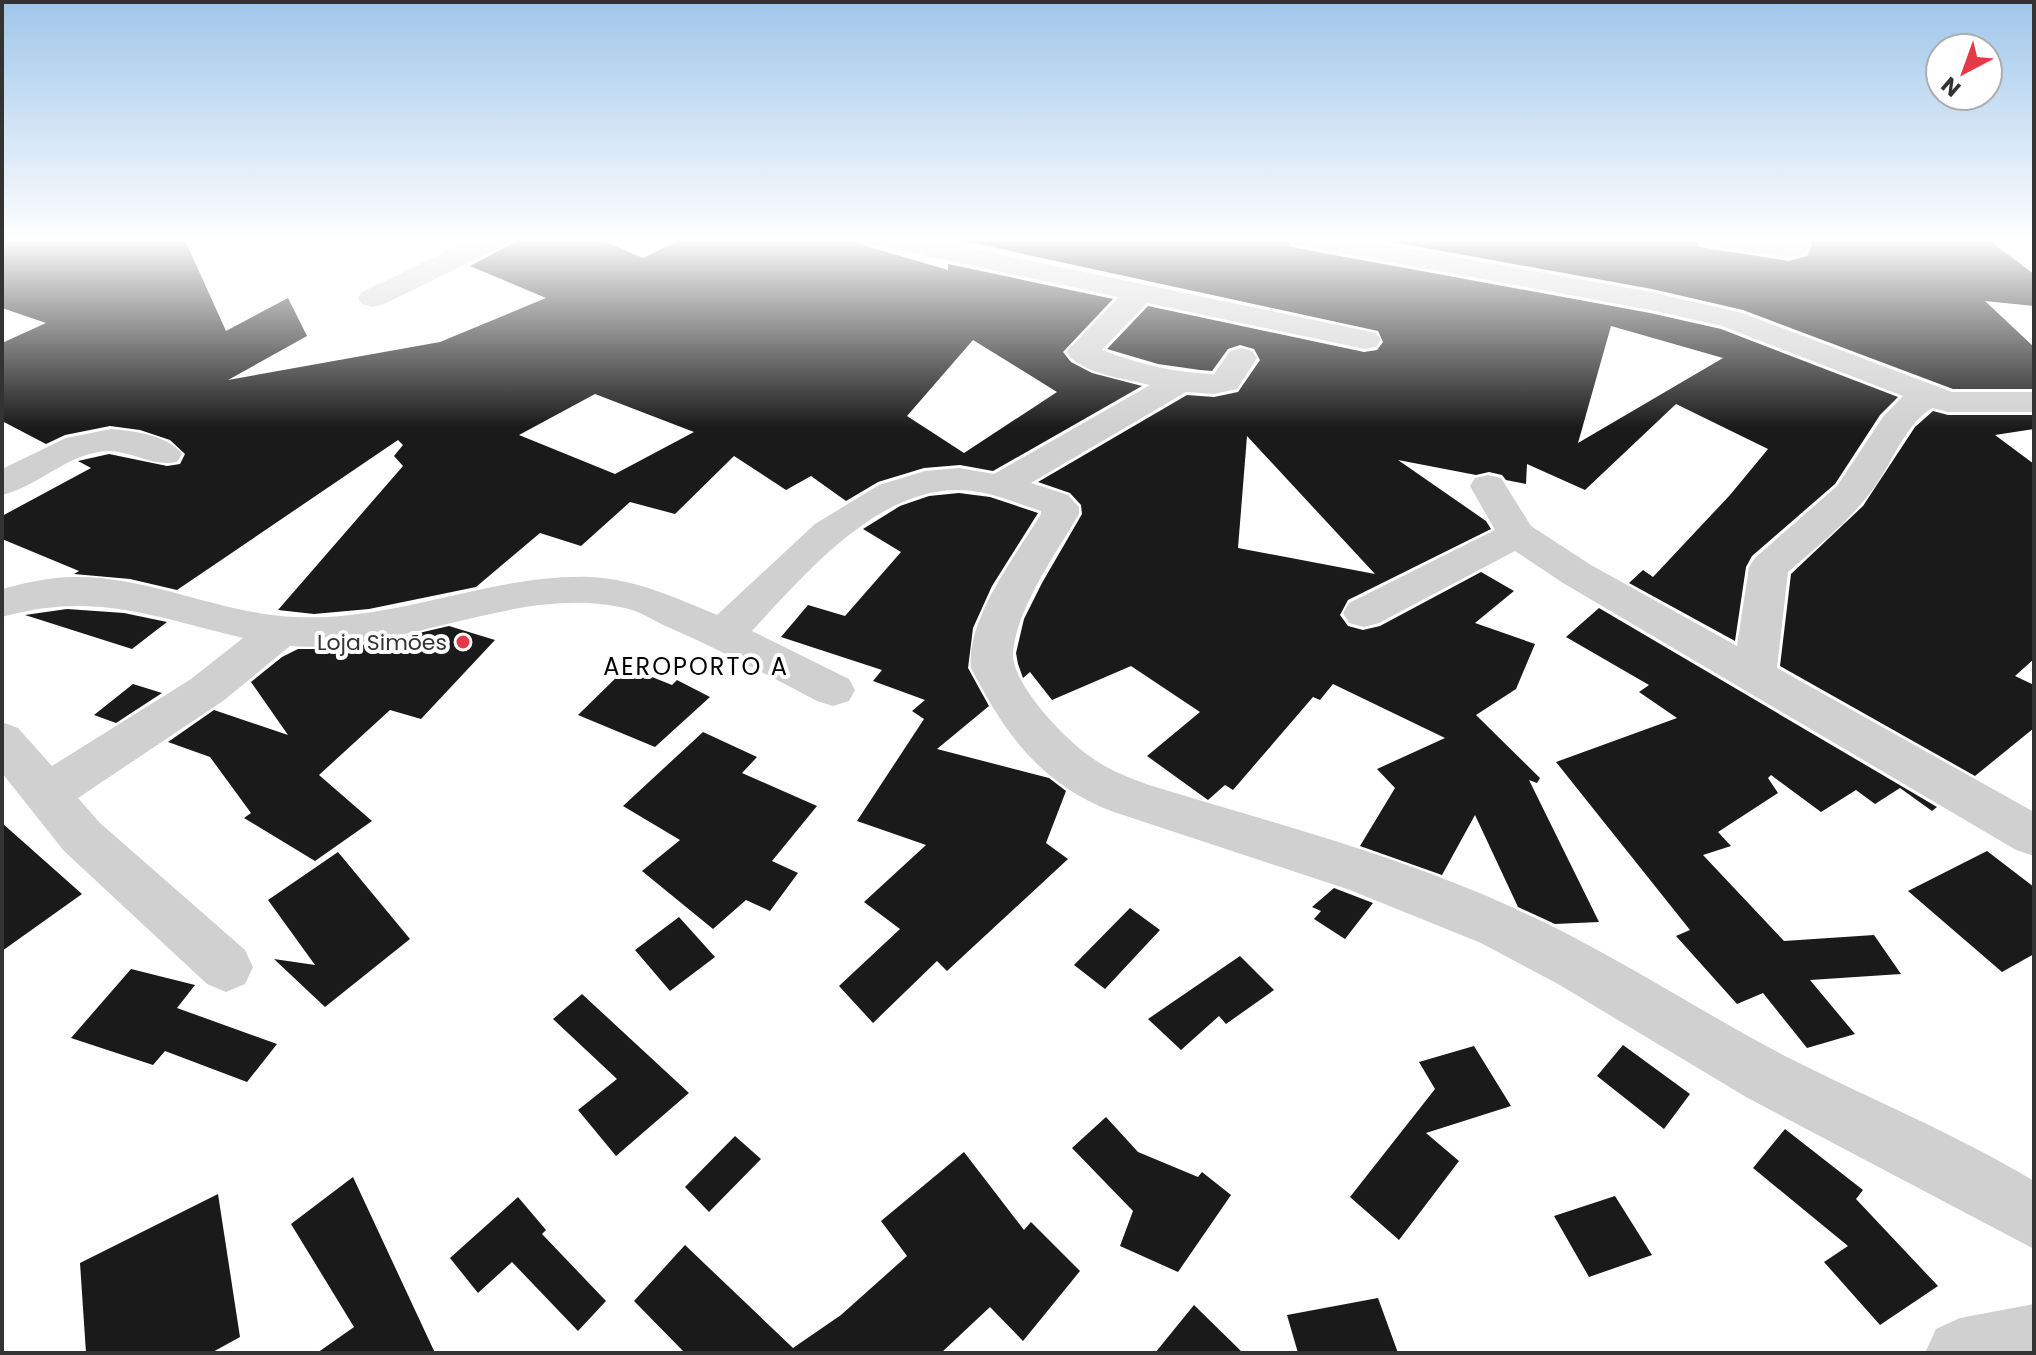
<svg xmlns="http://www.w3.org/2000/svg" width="2036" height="1355" font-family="Poppins,sans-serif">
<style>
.building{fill:#1a1a1a;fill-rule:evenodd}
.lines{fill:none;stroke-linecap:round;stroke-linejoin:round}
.minor{fill:#d0d0d0;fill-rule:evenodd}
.poi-dot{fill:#e63946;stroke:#fff;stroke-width:3}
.labels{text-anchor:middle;stroke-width:8;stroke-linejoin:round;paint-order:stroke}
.poi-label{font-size:22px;fill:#333;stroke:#fff;text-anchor:end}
.neighbourhood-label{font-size:24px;letter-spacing:2px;fill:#000;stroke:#fff}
</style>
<rect width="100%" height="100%" fill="#fff"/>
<!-- building -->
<path class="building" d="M2,238H184L226,331L288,298L307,336L228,380L440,342L546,298L470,266L523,238H596L643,258L683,238H853L869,247L948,270V264L1113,299L1063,352L1071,362L1092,373L1142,386L993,471L960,465L924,468L878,482L846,501L811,476L786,490L734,456L675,514L630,502L581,546L540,533L476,587L369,609L314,614L278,610L403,466L394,456L403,445L398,440L177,590L130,579L74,574L79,571L2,539V516L91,468L78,461L109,454L167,466L180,464L185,454L170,440L140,430L110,426L65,435L46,444L2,421V343L46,323L2,308ZM973,340L1057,392L964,453L907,416ZM595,394L694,432L615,474L519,435Z
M950,238H1286L1291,247L1650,313L1721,329L1898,397L1880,415L1835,484L1752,556L1746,567L1735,641L1629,583L1643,570L1653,577L1730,495L1768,449L1676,404L1585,490L1527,464L1526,484L1506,480L1502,475L1489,472L1476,475L1398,460L1486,521L1491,529L1348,600L1340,615L1348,626L1363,630L1380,626L1481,572L1514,591L1475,623L1535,644L1516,689L1476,715L1540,778L1537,783L1529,780L1599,922L1555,924L1518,907L1475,815L1442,875L1360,846L1395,788L1377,769L1445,738L1333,684L1320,700L1313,697L1233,790L1225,785L1208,800L1147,756L1200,712L1131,666L1052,700L1030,672L1023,678L1018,664L1016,653L1024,619L1042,583L1082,514L1081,505L1070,493L1038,482L1187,395L1214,397L1238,392L1260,360L1254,349L1240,345L1228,349L1212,371L1200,370L1158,364L1107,349L1148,306L1364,352L1377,350L1383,342L1378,331ZM1611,326L1723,358L1578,443ZM1247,436L1375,574L1238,548Z
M1371,238H1695L1700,247L1789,261L1807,256L1812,245L1809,238L1991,242L2034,274V306L1985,301L2034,347V389H1953L1743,310L1652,289Z
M1933,411L1948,415H2034V429L1995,435L2034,464V659L2015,676L2034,685V728L1975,776L1780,666L1791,574L1863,506L1915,427Z
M959,493L990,497L1038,513L992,586L973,628L968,668L989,706L937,749L1049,778L1066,791L1046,843L1068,859L947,971L937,961L873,1023L839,986L900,929L864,902L926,845L857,821L924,719L912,711L925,700L873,681L882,670L781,637L808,605L845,616L901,552L863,529L900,506L929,496Z
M1599,608L1937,807L1932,811L1900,788L1875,804L1856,790L1821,812L1771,775L1768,778L1778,793L1718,832L1731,846L1703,855L1784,941L1874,935L1901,974L1810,980L1855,1034L1807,1048L1763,993L1737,1004L1676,936L1690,930L1556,762L1677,718L1639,692L1649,685L1566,637Z
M67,609L124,613L167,622L132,649L25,615Z
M449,626L495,640L421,719L390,710L319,775L372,821L315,861L244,818L251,813L210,757L168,742L214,710L288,735L251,682L282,657L298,649H333L376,643Z
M627,667L672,685L677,680L710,697L655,747L578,715Z
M133,684L162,693L116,723L94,715Z
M703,732L757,757L742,773L817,806L772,861L798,873L770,911L746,900L713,929L642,871L680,840L623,806Z
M2,823L82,894L2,951Z
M1987,851L2034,887V954L2002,972L1908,891Z
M338,852L410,939L325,1007L274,959L315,965L268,900Z
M1334,888L1373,903L1345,939L1314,919L1321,911L1312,907Z
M1130,908L1160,930L1105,989L1074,965Z
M679,917L715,957L670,991L635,950Z
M1240,956L1274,990L1226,1024L1219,1016L1181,1050L1148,1019Z
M131,969L195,985L177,1008L277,1044L247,1082L165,1051L153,1065L71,1038Z
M582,994L689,1093L616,1156L578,1110L617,1079L553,1019Z
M1623,1045L1690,1094L1664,1129L1597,1076Z
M1474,1046L1511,1106L1426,1133L1459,1161L1399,1240L1350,1197L1435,1089L1419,1062Z
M1106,1117L1138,1152L1198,1177L1202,1172L1231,1195L1178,1272L1120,1246L1133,1211L1072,1148Z
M1785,1129L1863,1190L1856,1199L1938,1286L1880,1325L1824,1262L1848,1246L1753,1168Z
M735,1136L761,1159L709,1212L685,1187Z
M964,1152L1024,1230L1031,1222L1080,1271L1023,1341L990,1307L941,1353H685L634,1301L685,1245L793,1348L841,1315L907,1256L881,1221Z
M353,1177L435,1353H317L354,1327L291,1224Z
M218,1194L240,1337L211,1353H86L80,1263Z
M1615,1196L1652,1255L1589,1277L1554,1216Z
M518,1197L546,1230L542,1234L606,1301L578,1331L512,1262L478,1293L450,1258Z
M1378,1298L1398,1353H1298L1287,1315Z
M1194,1305L1243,1353H1155Z"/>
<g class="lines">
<!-- minor -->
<path class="minor" d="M474,238H510L507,244L384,304L373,307L362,304L358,298L362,292Z
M867,238H922L1376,333L1381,340L1376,347L1365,349L1147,303L1102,350C1138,364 1176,373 1214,374L1230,351L1241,348L1252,351L1257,358L1237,389L1214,394L1186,392L1031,483L1068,495L1079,507V514C1057,552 1016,609 1013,653C1011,683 1064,738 1088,755C1106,769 1127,777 1149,785C1273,823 1402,856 1520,911C1614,954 1700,1012 1791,1059C1872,1100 1956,1134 2034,1181V1249L1746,1097L1558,984L1481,943L1350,890L1111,811C1040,783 1005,734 971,668C966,619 1016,555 1041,514V511C1015,503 987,490 959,490C876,489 804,575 752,631L849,679L855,690L849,701L833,706L817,701C769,676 721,650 670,628C658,623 645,614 632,610C525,580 402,655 290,646L223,701L78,798L100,823L245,950L253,967L245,984L226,992L207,984L64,851L2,773V722L18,728L52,766L191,679L243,638C153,617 96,591 2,617V589C26,583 49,577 74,577C150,576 220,614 295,617C396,622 490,574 590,577C636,579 676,598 717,615L815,524L879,485L925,471L959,468L994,474L1150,385C1126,379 1081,374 1066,352L1119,297L880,246L870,244Z
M1289,238H1351L1651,292L1742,313L1952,392H2034V412H1948L1932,408C1902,427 1892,466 1870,493C1847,523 1817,547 1788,572L1777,668L2034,812V856L2016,850L1563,583L1515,551L1379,623L1364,627L1349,623L1343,613L1349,603L1495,530L1470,486L1475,478L1488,475L1501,478L1531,526L1591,565L1737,646L1749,567L1755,558L1837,486L1883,417L1903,396L1722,326L1651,310L1302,246L1292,244Z
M1698,238H1805L1809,244L1804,255L1789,258L1711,246L1701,244Z
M111,429C133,431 168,435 182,454L177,462C149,468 127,446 98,452C63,458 36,487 2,495V469L66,438Z
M2034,1304V1353H1925L1936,1329L1960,1318Z"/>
</g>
<!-- sky -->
<linearGradient id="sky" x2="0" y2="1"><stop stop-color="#9ec6ea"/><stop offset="0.56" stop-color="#fff"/><stop offset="1" stop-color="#fff" stop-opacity="0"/></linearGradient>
<rect width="2036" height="428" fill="url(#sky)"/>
<!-- markers -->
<circle class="poi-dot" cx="463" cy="642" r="8"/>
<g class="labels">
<!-- poi labels -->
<g class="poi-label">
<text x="447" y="650">Loja Simões</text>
</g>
<!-- neighbourhood labels -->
<g class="neighbourhood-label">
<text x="696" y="675">AEROPORTO A</text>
</g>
</g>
<!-- border -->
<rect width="2036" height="1355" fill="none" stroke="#333333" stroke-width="8"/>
<!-- north arrow -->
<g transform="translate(1964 72) rotate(221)"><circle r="38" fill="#ffffff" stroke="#adadad" stroke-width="2"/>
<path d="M0-6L14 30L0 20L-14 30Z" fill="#e63946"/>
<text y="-12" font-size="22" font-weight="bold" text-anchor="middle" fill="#333333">N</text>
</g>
</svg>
